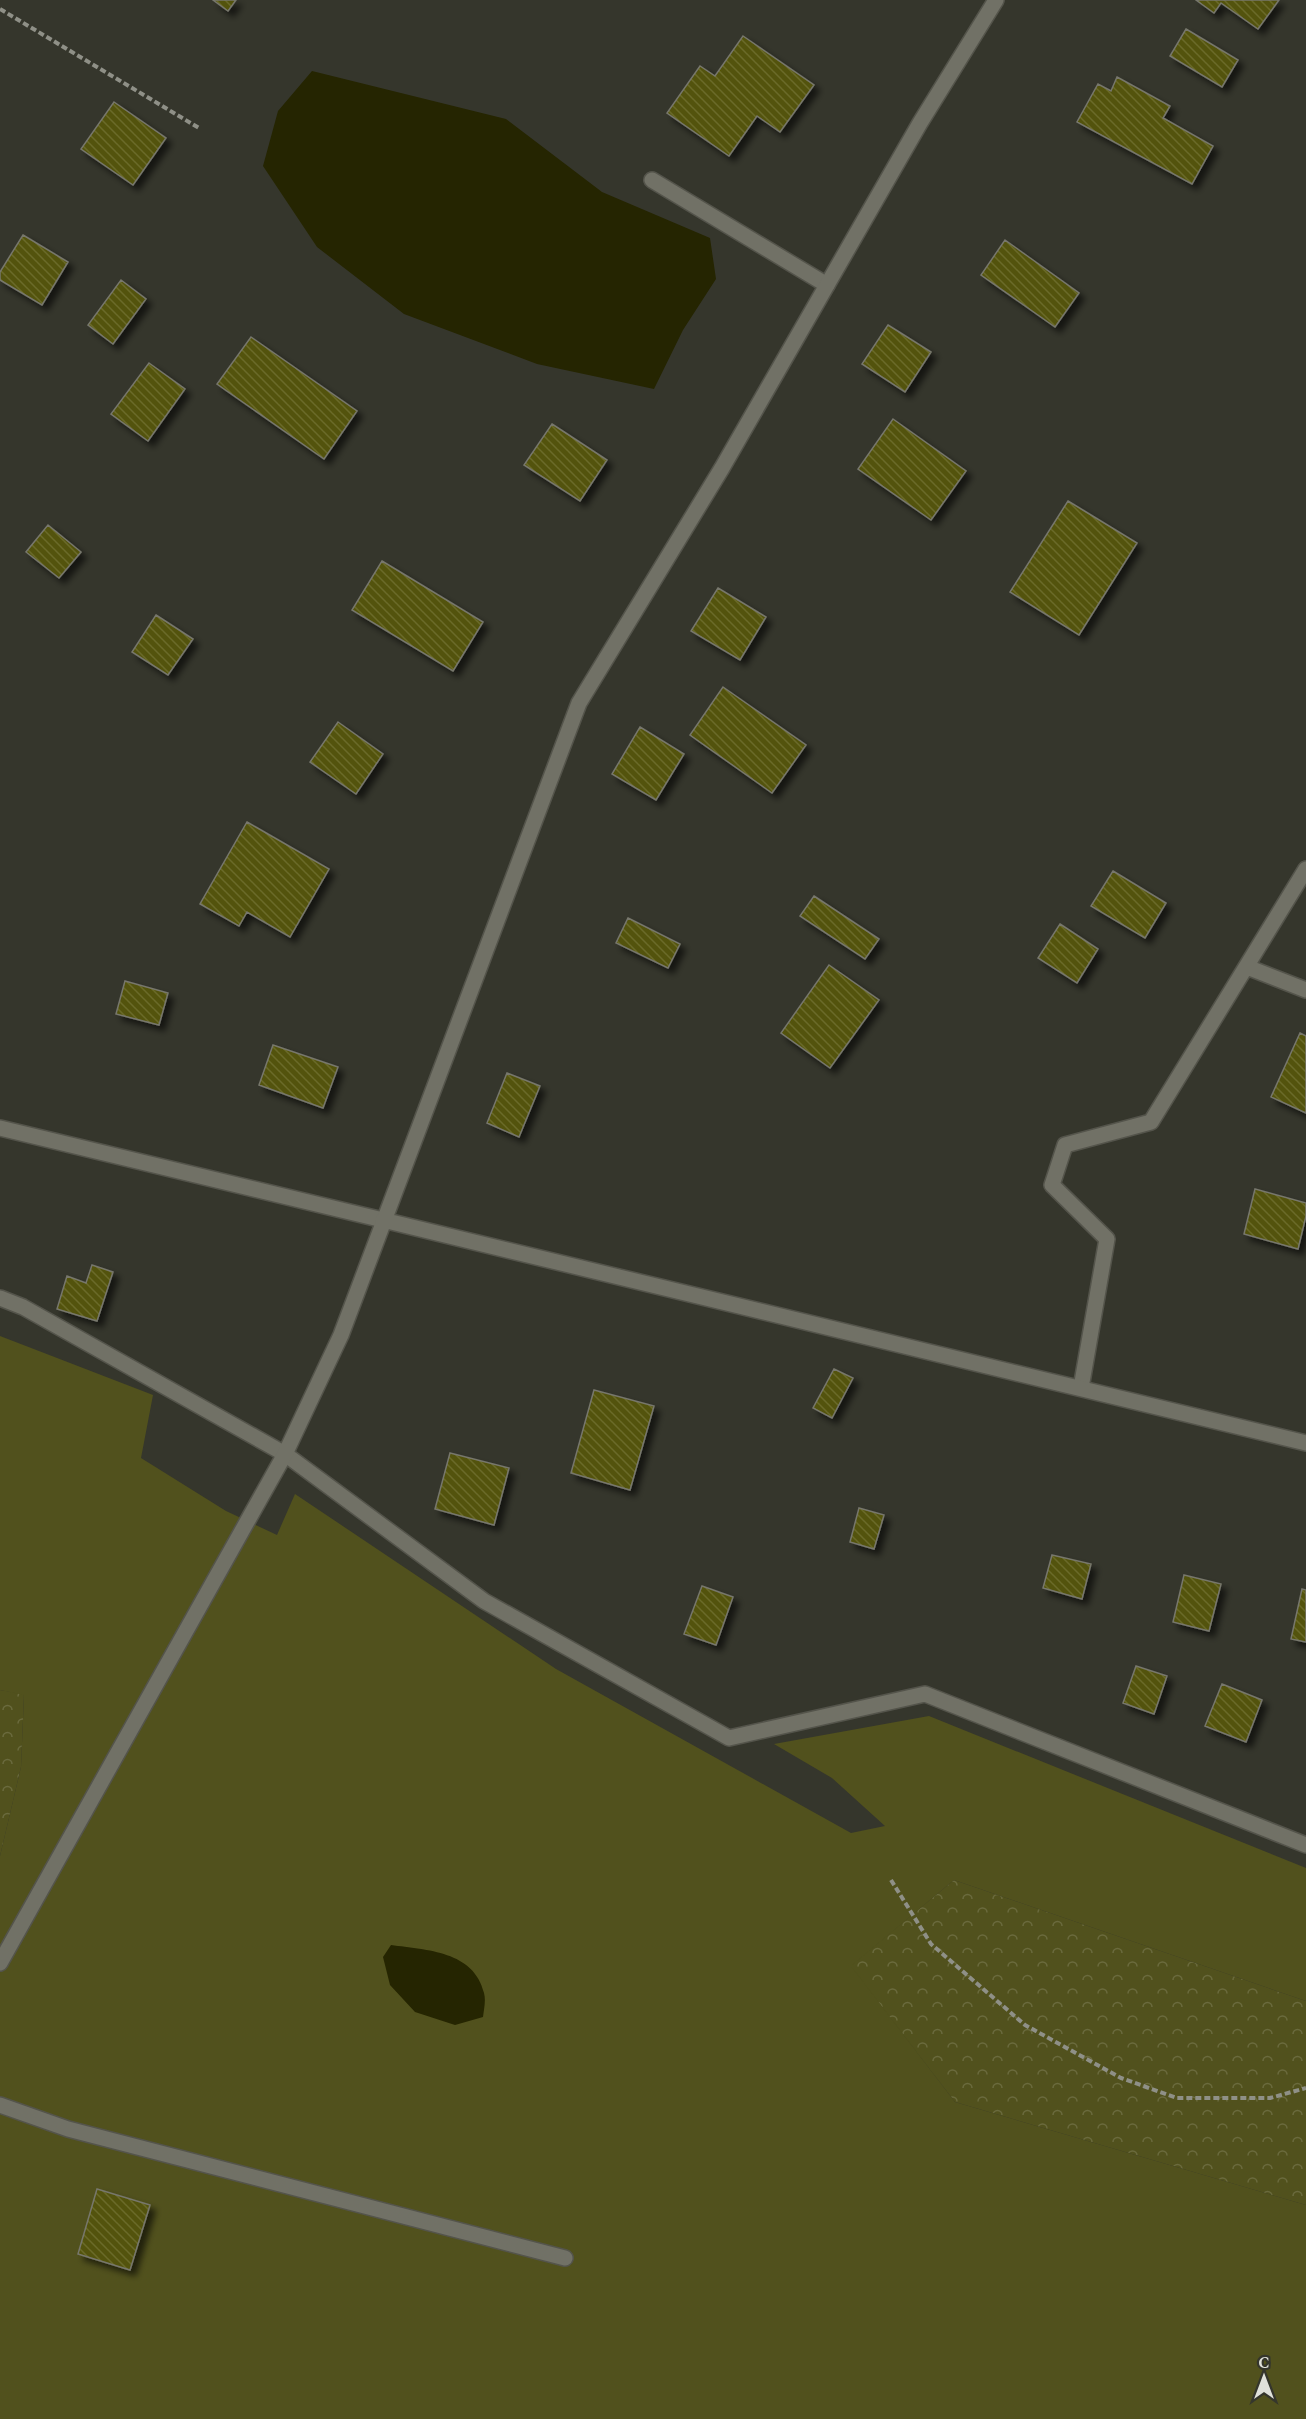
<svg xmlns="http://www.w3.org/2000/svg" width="1306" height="2419" font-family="Spectral,serif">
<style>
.forest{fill:url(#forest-crowns)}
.garden{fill:#51511d}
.water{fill:#252501}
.building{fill:url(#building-back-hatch);stroke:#77776c;stroke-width:1.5;filter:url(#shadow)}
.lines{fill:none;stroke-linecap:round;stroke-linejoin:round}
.lane-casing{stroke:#54544b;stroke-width:18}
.street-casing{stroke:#54544b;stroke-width:18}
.path{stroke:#8f9087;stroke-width:4;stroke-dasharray:6 3;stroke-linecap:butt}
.lane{stroke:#717166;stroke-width:15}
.street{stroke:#717166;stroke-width:15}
</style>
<defs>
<pattern id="forest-crowns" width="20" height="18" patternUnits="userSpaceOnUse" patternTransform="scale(1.5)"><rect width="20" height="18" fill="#51511d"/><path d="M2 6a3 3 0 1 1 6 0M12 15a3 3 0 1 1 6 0" fill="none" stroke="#6a6a3d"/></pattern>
<pattern id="building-back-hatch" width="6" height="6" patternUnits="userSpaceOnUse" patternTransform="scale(1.5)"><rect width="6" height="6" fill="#535307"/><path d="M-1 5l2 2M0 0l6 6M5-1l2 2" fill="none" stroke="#6b6b2b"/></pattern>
<filter id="shadow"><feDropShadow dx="5.5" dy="5.5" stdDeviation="3" flood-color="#0009"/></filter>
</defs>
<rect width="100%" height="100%" fill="#35362c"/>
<!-- forest -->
<path class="forest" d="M0,1690L24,1694L21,1767L0,1856Z
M954,1880L1306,2001V2205L955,2102L850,1966Z"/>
<!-- garden -->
<path class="garden" d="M0,1336L153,1395L141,1458L226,1511L277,1535L295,1494L556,1669L851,1833L885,1826L832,1778L774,1744L929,1716L1306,1868V2001L954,1880L851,1966L955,2102L1306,2205V2419H0V1856L21,1767L24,1695L0,1690Z"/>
<!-- water -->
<path class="water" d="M312,71L506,119L602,192L710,238L716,279L683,330L654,389L537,364L404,314L317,247L263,166L278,111Z
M391,1945C427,1950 474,1951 484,1993C486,2000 484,2009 483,2017L455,2025L415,2012L390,1985L383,1957Z"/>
<!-- building -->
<path class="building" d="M213,0H236L228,11Z
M1196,0H1279L1258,29L1221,3L1214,13Z
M1186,29L1238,60L1222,87L1170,56Z
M743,36L814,85L780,132L757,116L729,156L667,113L700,66L715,76Z
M1117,77L1170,106L1163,118L1213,146L1192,184L1077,122L1098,84L1111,91Z
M114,102L166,138L133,185L81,149Z
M23,235L68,262L42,305L0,280V272Z
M1005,240L1079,293L1055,327L981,275Z
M121,280L146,299L113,344L88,325Z
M888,325L931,352L905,392L862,364Z
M251,337L357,411L324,459L217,384Z
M149,363L185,389L148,441L111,414Z
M893,419L966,471L931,520L858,469Z
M552,424L607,460L580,501L524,465Z
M1068,501L1137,543L1079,635L1010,592Z
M48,525L81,552L59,578L26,552Z
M382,561L483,622L453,671L352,610Z
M718,588L766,617L740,660L691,631Z
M156,615L193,639L168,675L132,652Z
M723,687L806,745L772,793L690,735Z
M338,722L383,754L356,794L310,762Z
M640,727L684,754L656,800L612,774Z
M247,822L329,869L290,937L247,912L239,926L200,904Z
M1113,871L1166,903L1145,938L1091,906Z
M814,896L879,939L865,959L800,916Z
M628,918L680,944L668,968L616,943Z
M1060,924L1098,949L1077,983L1038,958Z
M829,965L879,1000L830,1068L781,1033Z
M125,981L168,993L159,1025L116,1014Z
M1300,1033L1306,1036V1113L1271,1097Z
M273,1045L338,1067L323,1108L259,1085Z
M507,1073L540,1086L519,1137L487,1123Z
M1255,1189L1306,1203V1216L1298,1249L1244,1234Z
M92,1265L113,1272L97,1321L57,1309L67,1276L86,1283Z
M834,1369L853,1378L832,1418L813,1408Z
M594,1390L654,1406L630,1490L571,1473Z
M450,1453L509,1468L494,1525L435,1509Z
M859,1508L884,1515L874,1549L850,1542Z
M1052,1555L1091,1564L1082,1599L1043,1588Z
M1184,1575L1221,1584L1209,1631L1173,1622Z
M702,1586L733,1597L716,1645L684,1634Z
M1302,1589L1306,1590V1642L1291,1639Z
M1136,1666L1167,1676L1154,1714L1123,1703Z
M1222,1684L1262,1700L1246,1742L1205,1726Z
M97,2189L150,2205L130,2270L78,2254Z"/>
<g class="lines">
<defs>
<path id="lane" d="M652,180L827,285
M1247,967L1306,990
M0,1128L383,1220
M0,1298L23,1307L285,1454L484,1601L729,1738L925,1694L1306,1845
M1081,1388L1107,1239L1052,1185L1065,1145L1151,1122L1306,869
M0,2105L68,2129L565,2258"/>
<path id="street" d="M383,1220L1306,1443
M0,1963L285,1454L341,1335L579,703L722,468L920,123L996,0"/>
</defs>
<!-- lane casing -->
<use href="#lane" class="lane-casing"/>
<!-- street casing -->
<use href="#street" class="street-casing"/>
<!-- path -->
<path class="path" d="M0,9L199,128
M891,1880L931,1944L1025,2025L1121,2078L1177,2098H1270L1306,2088"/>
<!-- lane -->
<use href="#lane" class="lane"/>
<!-- street -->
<use href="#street" class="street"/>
</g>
<!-- north arrow -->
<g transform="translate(1264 2377)" stroke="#35362c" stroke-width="4.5" paint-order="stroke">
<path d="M0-4.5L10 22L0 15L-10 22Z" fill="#e0e1da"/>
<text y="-9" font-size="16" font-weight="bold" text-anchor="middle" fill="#e0e1da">С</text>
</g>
</svg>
